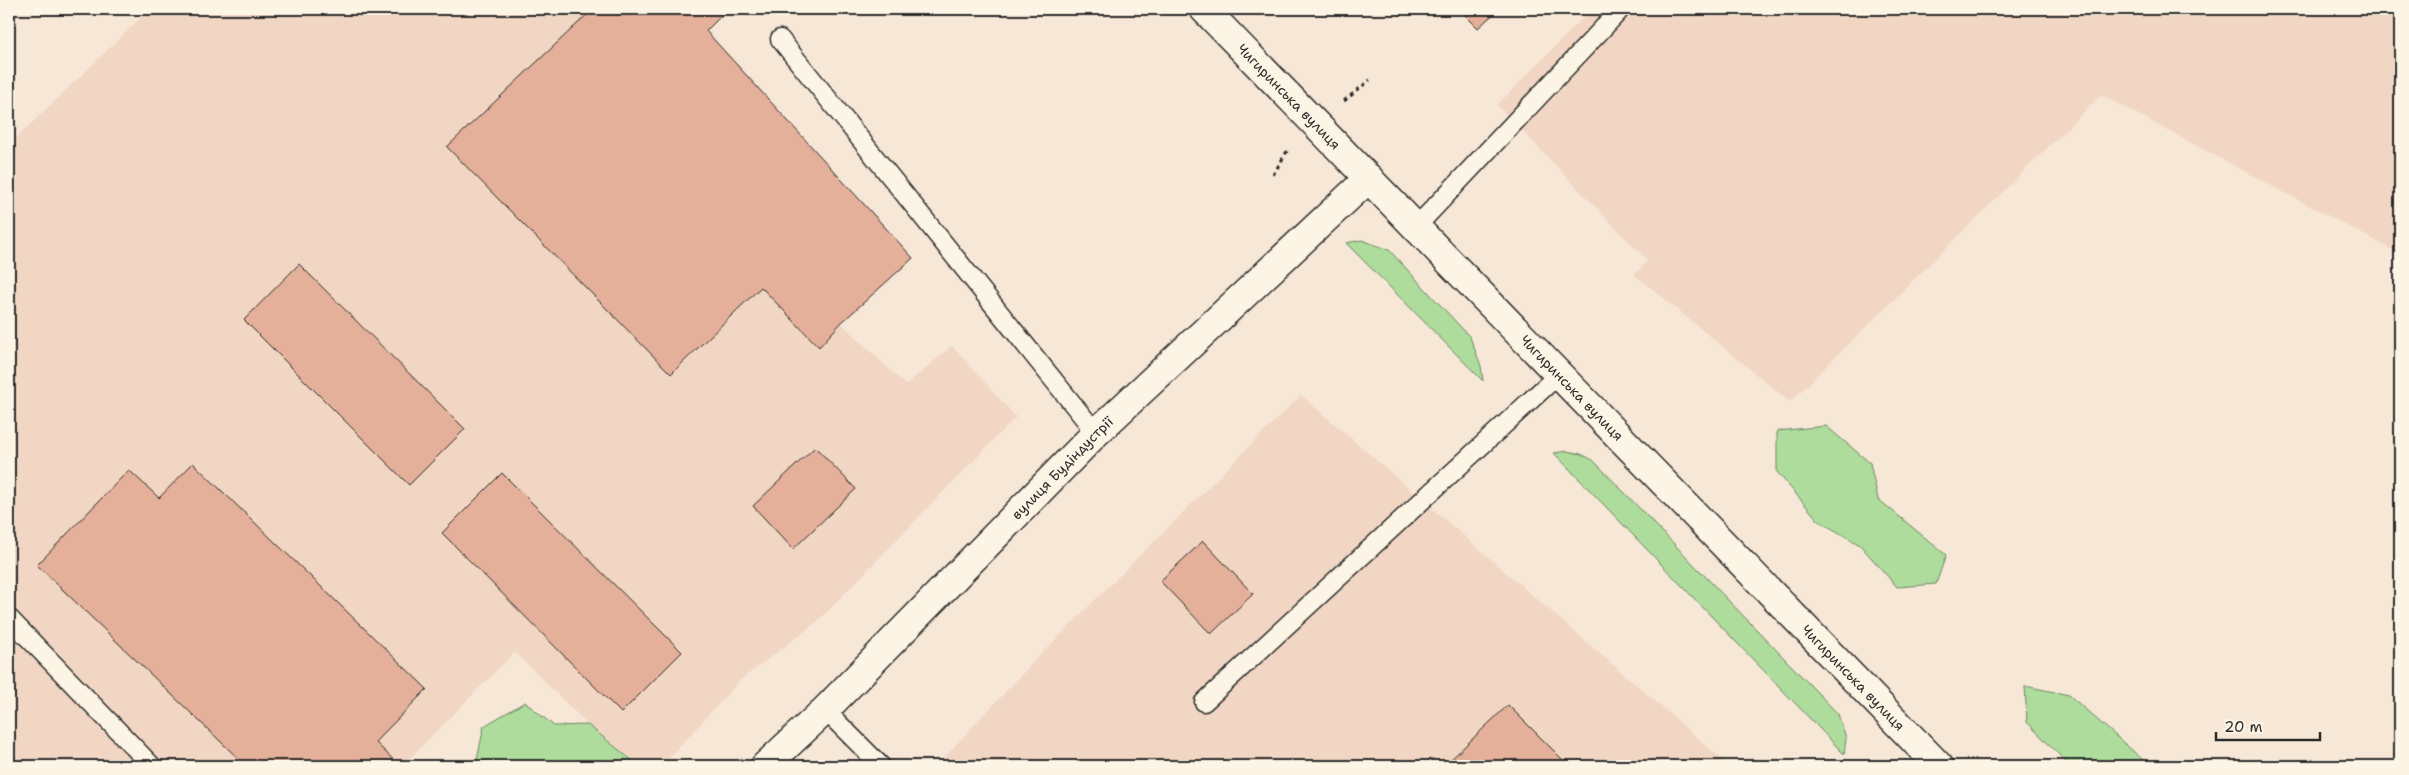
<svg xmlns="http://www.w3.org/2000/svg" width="2409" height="775" font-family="'Shantell Sans',sans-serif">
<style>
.built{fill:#f2d6c4}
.green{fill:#addc9c;stroke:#6c8464}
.building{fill:#e5b099;stroke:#2b2b2b}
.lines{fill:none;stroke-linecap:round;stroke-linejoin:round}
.service-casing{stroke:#2b2b2b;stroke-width:21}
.minor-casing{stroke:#2b2b2b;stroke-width:31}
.secondary-casing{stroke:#2b2b2b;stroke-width:31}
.path{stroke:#2b2b2b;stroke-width:3;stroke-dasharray:4 4;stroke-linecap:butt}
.service{stroke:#fcf5e5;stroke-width:18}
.minor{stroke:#fcf5e5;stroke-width:28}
.secondary{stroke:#fcf5e5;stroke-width:28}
.labels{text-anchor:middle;stroke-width:5;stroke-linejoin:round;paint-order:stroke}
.street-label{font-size:14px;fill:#2b2b2b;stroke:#fcf5e5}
</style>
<rect width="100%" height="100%" fill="#f7e7d6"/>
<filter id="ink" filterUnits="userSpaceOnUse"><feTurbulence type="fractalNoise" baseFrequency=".02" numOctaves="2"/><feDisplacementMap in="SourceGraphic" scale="10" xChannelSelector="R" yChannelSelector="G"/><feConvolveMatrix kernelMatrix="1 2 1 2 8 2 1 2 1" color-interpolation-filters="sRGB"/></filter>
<g filter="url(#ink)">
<!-- built -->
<path class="built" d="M150,9H728L706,31L913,258L841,323L906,385L952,346L1016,417L818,621L738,682L662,766H639L588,725L515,652L402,766H9V145Z
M1592,9H2400V254L2101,95L1790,402L1634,274L1648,261L1497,105Z
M1301,395L1730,766H936L1038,657Z"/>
<!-- green -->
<path class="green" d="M1362,240L1389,250L1470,337L1481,366L1483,381L1346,243Z
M1826,426L1870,463L1878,499L1946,555L1936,584L1897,587L1860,545L1819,521L1777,472V431Z
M1567,451L1581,454L1593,460L1838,714L1846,738L1844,754L1554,453Z
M2025,686L2069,695L2150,766H2070L2027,722Z
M525,702L554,726L588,725L639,766L476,765L484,726Z"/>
<!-- building -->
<path class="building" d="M593,9H728L706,31L913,258L841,323L819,347L761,287L671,374L447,147Z
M1459,9H1499L1478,28Z
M299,264L465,429L409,485L244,320Z
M815,447L856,489L793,549L753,506Z
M193,463L427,689L375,742L400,766H246L37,565L129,470L159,498Z
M502,473L682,652L621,713L442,533Z
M1203,541L1253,594L1211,634L1160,581Z
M1508,705L1569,766H1444Z"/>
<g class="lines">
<defs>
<path id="service" d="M780,39L1096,433
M1416,227L1621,9
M9,618L152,766
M1204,702L1559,374
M825,710L881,766"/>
<g id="minor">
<path id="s1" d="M765,766L825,710L1096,433L1369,178"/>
</g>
<g id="secondary">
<path id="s2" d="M1204,9L1939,766"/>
</g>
</defs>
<!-- service casing -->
<use href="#service" class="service-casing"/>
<!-- minor casing -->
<use href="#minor" class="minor-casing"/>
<!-- secondary casing -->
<use href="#secondary" class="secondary-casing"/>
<!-- path -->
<path class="path" d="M1344,101L1370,80
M1273,175L1289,148"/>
<!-- service -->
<use href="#service" class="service"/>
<!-- minor -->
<use href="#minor" class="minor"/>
<!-- secondary -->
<use href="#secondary" class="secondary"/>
</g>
</g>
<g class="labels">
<!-- street labels -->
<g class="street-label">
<text dy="5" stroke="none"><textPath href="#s2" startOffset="122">Чигиринська вулиця</textPath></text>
<text dy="5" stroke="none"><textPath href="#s2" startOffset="528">Чигиринська вулиця</textPath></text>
<text dy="5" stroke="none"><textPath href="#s1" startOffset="421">вулиця Будіндустрії</textPath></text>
<text dy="5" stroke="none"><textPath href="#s2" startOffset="932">Чигиринська вулиця</textPath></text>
</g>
</g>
<!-- margin -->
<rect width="2409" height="775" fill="none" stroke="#fcf5e5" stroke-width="30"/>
<rect x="15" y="15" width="2379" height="745" fill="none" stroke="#2b2b2b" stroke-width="2" filter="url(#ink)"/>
<!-- scale -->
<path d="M2216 732v8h104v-8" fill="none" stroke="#2b2b2b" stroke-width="2.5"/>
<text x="2224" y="732" font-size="15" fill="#2b2b2b" stroke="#fcf5e5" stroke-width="4" paint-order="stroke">20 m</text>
</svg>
